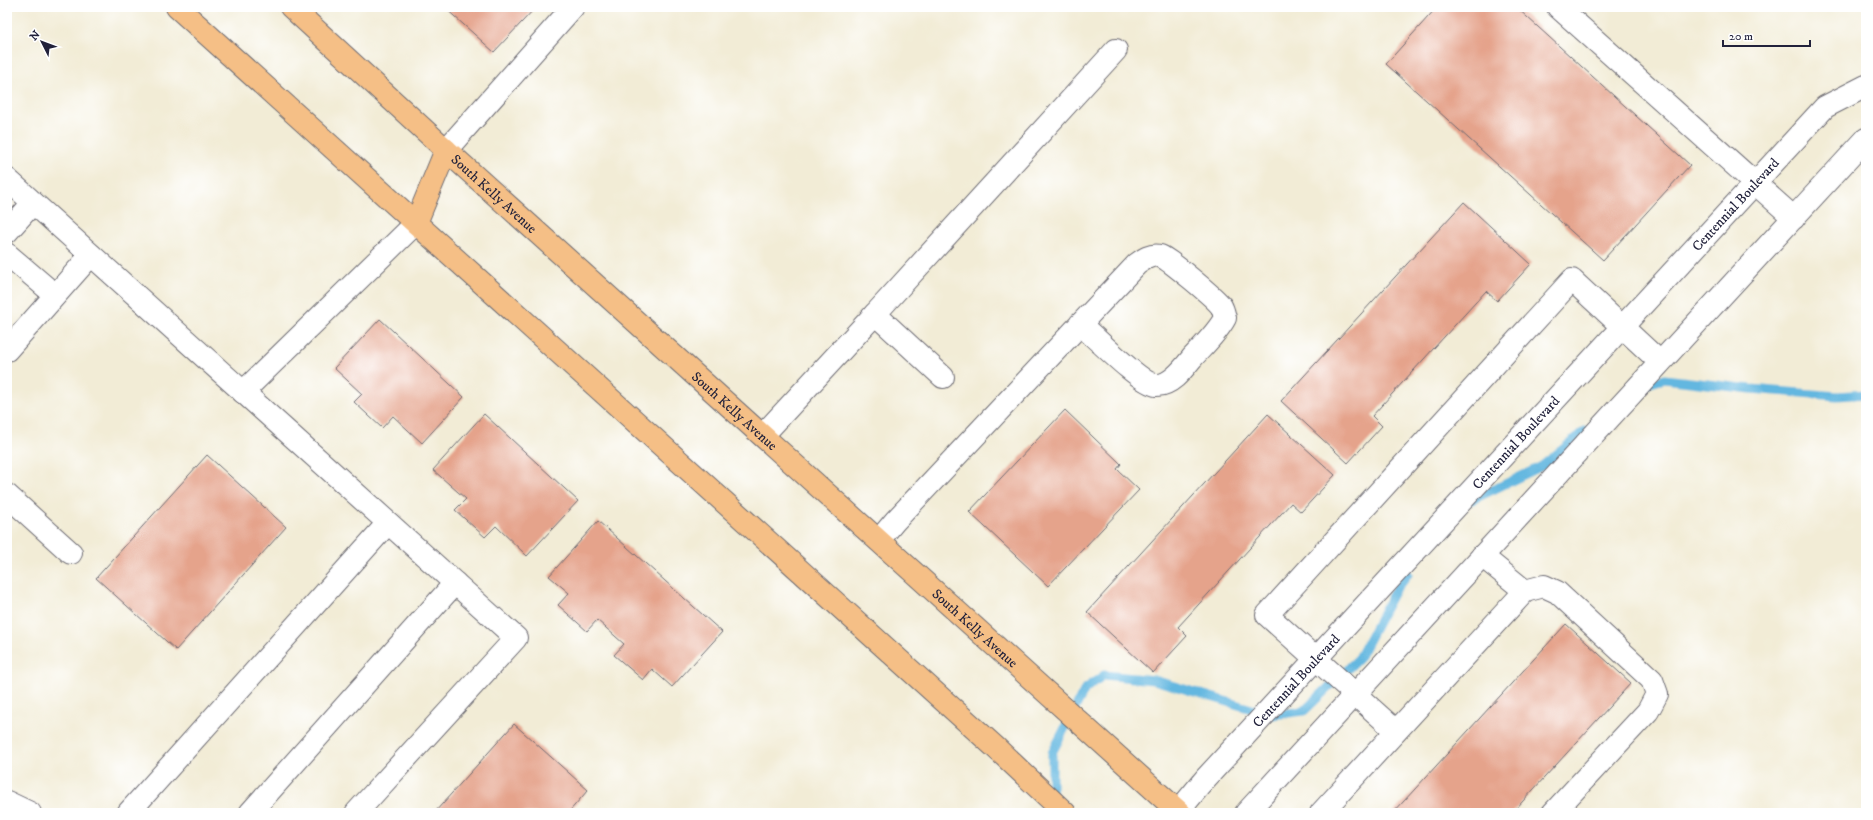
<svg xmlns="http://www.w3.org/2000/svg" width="1873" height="820" font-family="'IM FELL DW Pica',serif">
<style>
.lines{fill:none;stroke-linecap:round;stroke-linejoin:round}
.stream{stroke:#64b7e0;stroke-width:9}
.building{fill:#e5a38b}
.minor-casing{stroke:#6b6971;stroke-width:24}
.major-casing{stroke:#6b6971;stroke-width:24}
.minor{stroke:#fff;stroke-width:22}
.major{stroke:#f5bf86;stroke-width:22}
.labels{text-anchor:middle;stroke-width:3.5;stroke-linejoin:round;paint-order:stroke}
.street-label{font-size:14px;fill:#22223b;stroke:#fff}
</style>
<rect width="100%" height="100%" fill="#fff"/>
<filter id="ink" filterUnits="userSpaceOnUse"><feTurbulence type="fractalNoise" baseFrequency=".025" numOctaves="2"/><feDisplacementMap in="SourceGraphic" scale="8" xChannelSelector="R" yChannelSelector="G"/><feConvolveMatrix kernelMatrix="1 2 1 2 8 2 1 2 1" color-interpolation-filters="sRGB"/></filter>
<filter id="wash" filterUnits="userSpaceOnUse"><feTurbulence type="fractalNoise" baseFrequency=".012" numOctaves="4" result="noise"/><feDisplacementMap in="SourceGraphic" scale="16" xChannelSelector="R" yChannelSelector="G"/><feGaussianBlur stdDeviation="0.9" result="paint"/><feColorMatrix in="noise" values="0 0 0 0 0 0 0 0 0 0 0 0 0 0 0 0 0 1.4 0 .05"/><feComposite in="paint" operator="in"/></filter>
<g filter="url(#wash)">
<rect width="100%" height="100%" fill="#f2ecd6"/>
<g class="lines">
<!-- stream -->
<path class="stream" d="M1647,384L1664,379L1751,389L1837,396L1866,394
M1472,500L1542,466L1585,431
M1052,798V753L1085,689L1104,675L1154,680L1272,715L1304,711L1359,658L1395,590L1408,574"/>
</g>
<g id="blocks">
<!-- building -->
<path class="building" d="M444,7H536L494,52Z
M1437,7H1516L1690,165L1603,260L1386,64Z
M1464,202L1531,264L1497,301L1486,291L1372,416L1382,426L1348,463L1281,401Z
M380,319L464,397L422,443L393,416L382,428L354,402L362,394L334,368Z
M1065,410L1121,464L1117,469L1139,490L1048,586L969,512Z
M484,414L578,501L527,556L496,526L485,537L455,510L466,499L433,470Z
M1268,414L1335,475L1301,512L1291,503L1178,627L1187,636L1153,673L1087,612Z
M207,455L286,527L176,650L96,578Z
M598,521L722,632L672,687L652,669L643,680L614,655L624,644L597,620L587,631L558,605L569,593L549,576Z
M1566,624L1631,683L1512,813H1393Z
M514,724L588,790L568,813H434Z"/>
</g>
</g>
<g filter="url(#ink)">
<use href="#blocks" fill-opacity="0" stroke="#6b6971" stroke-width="1"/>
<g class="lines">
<defs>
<g id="minor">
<path d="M1558,7L1794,218"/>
<path d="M446,150L573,7"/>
<path d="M7,179L516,638L356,813"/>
<path d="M7,232L33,203"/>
<path d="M7,254L55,295"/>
<path d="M875,314L1116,50"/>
<path d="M7,350L91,255"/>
<path d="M243,392L416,223"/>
<path d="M763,435L875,314L943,377"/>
<path d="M7,495L71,553"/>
<path d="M879,540L895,521L1137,264C1144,259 1151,254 1160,256C1169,259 1215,298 1221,306C1223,309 1224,314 1225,318C1217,333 1204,345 1192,358C1184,368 1171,386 1156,385C1141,384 1094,336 1080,324"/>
<path d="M1482,556L1525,591L1544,586L1557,592L1652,680L1657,694L1648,711L1553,813"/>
<path d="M1396,731L1267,615L1572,280L1660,362"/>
<path d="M7,802L30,813"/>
<path d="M128,813L388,523"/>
<path d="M250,813L455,583"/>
<path id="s1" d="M1177,813L1206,778L1825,107L1866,86"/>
<path d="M1246,813L1866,139"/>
<path d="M1321,813L1525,591"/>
</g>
<g id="major">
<path d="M177,7L995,747L1065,813"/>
<path id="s2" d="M291,7L446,150L1180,813"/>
<path d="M416,223L446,150"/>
</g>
</defs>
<!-- minor casing -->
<use href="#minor" class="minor-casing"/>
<!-- major casing -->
<use href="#major" class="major-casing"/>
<!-- minor -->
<use href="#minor" class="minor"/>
<!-- major -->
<use href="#major" class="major"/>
</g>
</g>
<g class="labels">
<!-- street labels -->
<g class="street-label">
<text dy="5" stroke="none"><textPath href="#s2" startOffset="276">South Kelly Avenue</textPath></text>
<text dy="5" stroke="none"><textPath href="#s1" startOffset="826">Centennial Boulevard</textPath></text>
<text dy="5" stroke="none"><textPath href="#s2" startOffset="600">South Kelly Avenue</textPath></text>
<text dy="5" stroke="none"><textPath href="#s1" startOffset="502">Centennial Boulevard</textPath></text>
<text dy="5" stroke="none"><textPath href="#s2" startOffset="924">South Kelly Avenue</textPath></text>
<text dy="5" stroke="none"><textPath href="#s1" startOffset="178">Centennial Boulevard</textPath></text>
</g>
</g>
<!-- margin -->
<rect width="1873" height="820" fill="none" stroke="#fff" stroke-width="24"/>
<!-- north arrow -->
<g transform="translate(42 42) rotate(312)" stroke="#ffffff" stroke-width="3" paint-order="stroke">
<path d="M0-3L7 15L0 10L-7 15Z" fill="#22223b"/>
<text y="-6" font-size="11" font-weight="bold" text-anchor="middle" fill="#22223b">N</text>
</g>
<!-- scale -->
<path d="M1723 40v6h87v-6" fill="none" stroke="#22223b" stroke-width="2"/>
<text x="1729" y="40" font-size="12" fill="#22223b" stroke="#ffffff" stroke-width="3" paint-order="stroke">20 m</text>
</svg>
